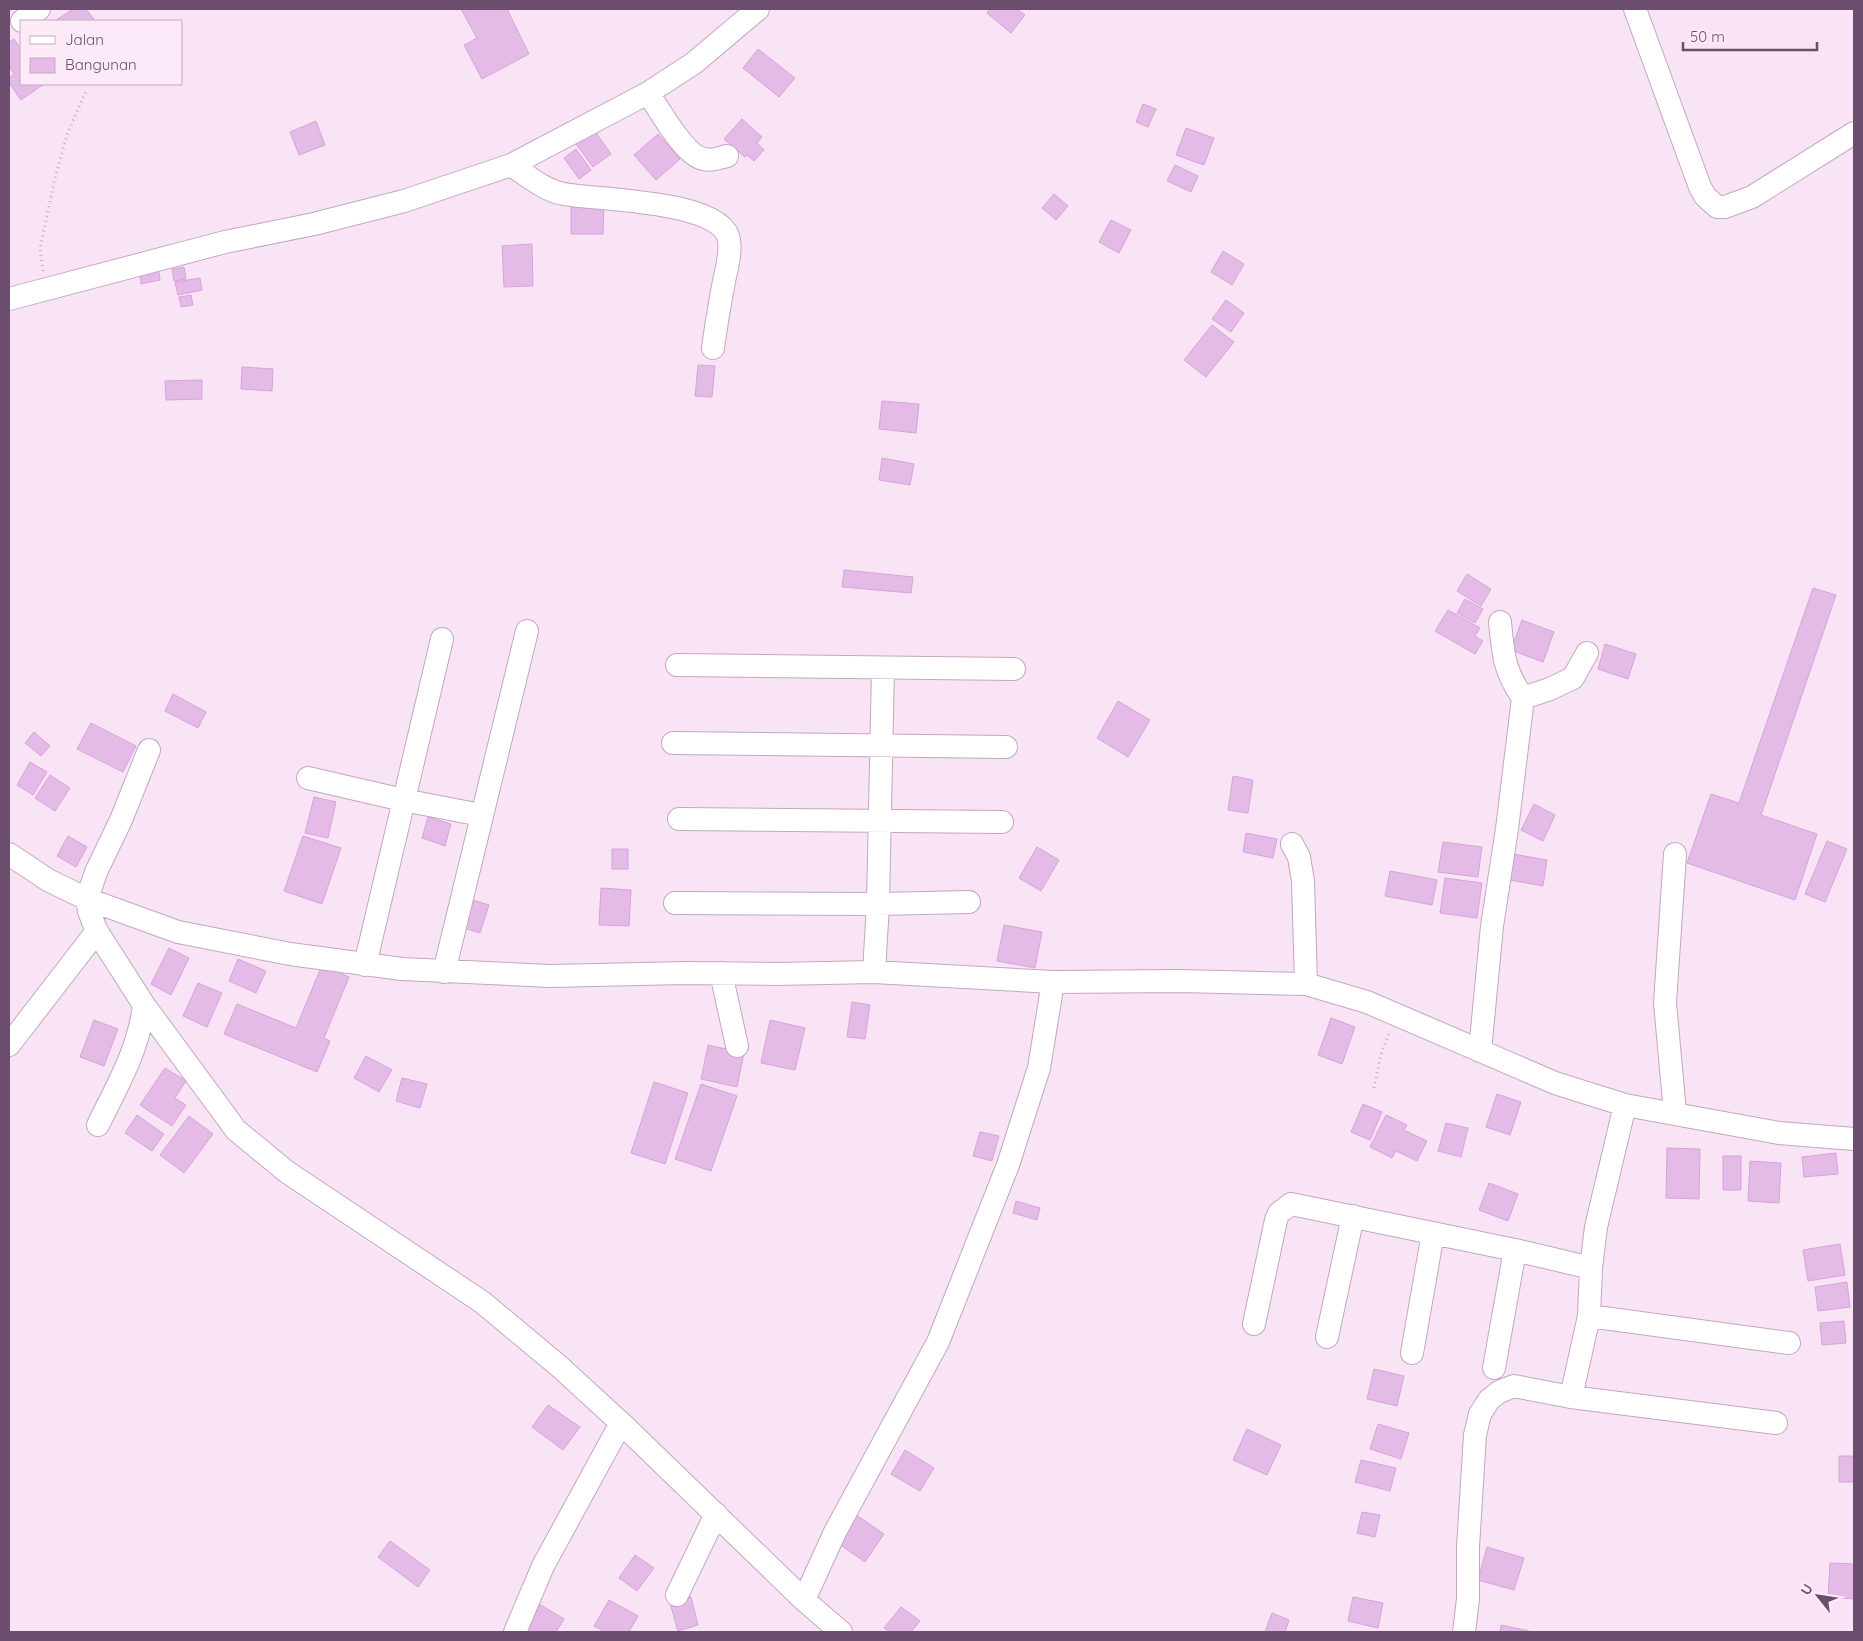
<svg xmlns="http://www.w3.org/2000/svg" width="1863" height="1641" font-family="Quicksand,sans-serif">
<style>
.building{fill:#e4bbe6;stroke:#d8a2db}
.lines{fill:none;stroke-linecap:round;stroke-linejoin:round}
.minor-casing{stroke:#c2a7c3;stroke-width:24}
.path{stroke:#cda3cf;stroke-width:3;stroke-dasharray:1 4;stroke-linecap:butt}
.minor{stroke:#fff;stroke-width:22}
</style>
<rect width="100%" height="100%" fill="#f9e4f5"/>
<!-- building -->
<path class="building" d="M73,9H86L95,21H55Z
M461,9H507L529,54L482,79L464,45L477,38Z
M990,9H1017L1025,15L1011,33L987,13Z
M14,39L21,49V84H44L21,100L9,83V78L14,74L9,66V42Z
M758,49L795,78L779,97L743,68Z
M1143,104L1156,109L1148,127L1136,122Z
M742,119L762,137L757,143L764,150L754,161L747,155L745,157L724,139Z
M316,121L325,145L299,155L290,132Z
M592,127L611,154L593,167L573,140Z
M1186,128L1214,138L1204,165L1176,155Z
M658,134L680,159L656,180L634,155Z
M576,149L591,170L579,179L564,158Z
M1175,165L1198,176L1191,192L1167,181Z
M1054,194L1068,206L1056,220L1042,208Z
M571,203H604L603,234H571Z
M1111,220L1131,230L1119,253L1099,242Z
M532,244L533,286L504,287L502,246Z
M1223,251L1244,264L1232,285L1211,272Z
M158,266L160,280L141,284L139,269Z
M184,267L186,279L174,281L172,269Z
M200,278L202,290L178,295L175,282Z
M191,295L193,305L181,307L179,297Z
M1226,300L1244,313L1231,332L1212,319Z
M1212,325L1234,342L1206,377L1184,360Z
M698,365L715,366L712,397L695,396Z
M242,367L273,369L272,391L241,389Z
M202,380V399L166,400L165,381Z
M882,401L919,404L916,433L879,429Z
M882,458L914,464L910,485L879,480Z
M844,570L913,577L911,593L842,587Z
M1467,574L1491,589L1481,606L1457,591Z
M1813,588L1836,595L1761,815L1817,834L1795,900L1687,863L1711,794L1739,803Z
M1465,599L1483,609L1475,623L1457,613Z
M1448,610L1480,628L1475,636L1483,641L1475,654L1435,631Z
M1522,620L1554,632L1543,662L1511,650Z
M1605,644L1636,654L1628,679L1598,669Z
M173,694L206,712L198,728L165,711Z
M1118,701L1150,720L1128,757L1097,738Z
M91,723L136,746L123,772L77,749Z
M34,732L50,746L41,756L25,743Z
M30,762L47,772L33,795L17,785Z
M50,775L70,788L55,811L35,798Z
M1233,776L1253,780L1248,813L1228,810Z
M314,797L336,802L328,838L305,833Z
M1534,804L1555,815L1543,841L1521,830Z
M428,817L451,824L445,846L422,838Z
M1246,833L1277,839L1273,858L1243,852Z
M68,836L87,847L76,867L57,856Z
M303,836L341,848L322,904L284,891Z
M1827,841L1847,849L1825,902L1805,894Z
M1443,842L1482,847L1478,877L1438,872Z
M1037,847L1059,860L1041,891L1019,878Z
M612,849H628V869H612Z
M1508,853L1547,860L1543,886L1504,879Z
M1390,871L1437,880L1432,905L1385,896Z
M1445,878L1482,883L1477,918L1440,913Z
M601,888L631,890L629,926L599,925Z
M467,898L489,905L480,933L458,926Z
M1004,925L1042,932L1035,968L997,961Z
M169,948L189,958L171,995L151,984Z
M238,959L266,971L256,993L229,981Z
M322,965L349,977L324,1038L330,1041L317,1072L224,1034L237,1004L296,1028Z
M198,983L222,993L207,1027L183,1016Z
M852,1002L870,1005L865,1039L847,1037Z
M1331,1018L1355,1027L1342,1064L1318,1055Z
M94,1020L118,1029L104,1066L80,1057Z
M770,1020L805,1028L795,1070L761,1063Z
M708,1045L744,1053L737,1087L701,1079Z
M366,1056L392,1070L379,1092L354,1078Z
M165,1068L186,1081L175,1098L186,1105L172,1126L140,1105Z
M402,1078L427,1084L420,1108L396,1101Z
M654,1082L688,1093L665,1164L631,1153Z
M701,1084L737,1096L711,1171L675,1159Z
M1497,1094L1521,1102L1510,1135L1486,1127Z
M1363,1104L1382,1112L1370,1140L1351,1132Z
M137,1115L164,1134L152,1151L125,1133Z
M1386,1115L1407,1125L1404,1130L1427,1141L1417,1161L1396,1151L1392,1158L1370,1147Z
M189,1116L213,1134L184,1173L160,1155Z
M1446,1123L1468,1128L1461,1157L1438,1151Z
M980,1132L999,1136L992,1161L973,1156Z
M1667,1148L1700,1149L1699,1199L1666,1198Z
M1836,1153L1838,1174L1804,1177L1802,1157Z
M1723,1156H1741V1190H1723Z
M1750,1161L1781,1163L1779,1203L1748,1201Z
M1489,1183L1518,1194L1508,1221L1479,1210Z
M1016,1201L1040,1208L1037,1220L1013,1213Z
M1840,1244L1845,1275L1808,1281L1803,1250Z
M1847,1282L1850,1307L1818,1311L1815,1287Z
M1844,1321L1846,1343L1822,1345L1820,1323Z
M1374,1369L1404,1376L1397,1406L1367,1399Z
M548,1405L580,1427L563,1450L532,1427Z
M1378,1424L1409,1433L1401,1459L1370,1449Z
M1247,1429L1281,1445L1267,1475L1233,1460Z
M905,1450L934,1468L920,1491L891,1474Z
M1839,1456H1854V1482H1839Z
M1361,1460L1396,1468L1390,1491L1355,1482Z
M1362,1512L1380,1515L1375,1537L1357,1533Z
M855,1514L884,1534L865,1562L836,1542Z
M390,1541L430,1570L418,1587L378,1557Z
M1487,1547L1524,1558L1514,1590L1478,1580Z
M635,1555L654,1568L637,1591L619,1578Z
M1830,1563L1854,1564V1599L1828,1597Z
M691,1597L698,1625L678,1631L670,1603Z
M1353,1597L1383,1603L1378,1628L1348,1621Z
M609,1600L638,1616L629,1632H605L594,1626Z
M539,1604L564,1619L556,1632H528L523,1629Z
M901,1607L920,1621L911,1632H890L884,1628Z
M1272,1613L1289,1620L1285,1632H1265Z
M1501,1625L1529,1631L1528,1632H1500Z"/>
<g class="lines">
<defs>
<path id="minor" d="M1635,9L1700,187L1705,196L1717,207H1725L1752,197L1854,133
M22,21L39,9
M648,93C660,110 684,156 704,159C712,161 719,158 727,156
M511,165C528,176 545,191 564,194C595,200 724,200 729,240C731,253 727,268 724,281C720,303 716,326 713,348
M9,299L225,242L314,224L404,201L511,165L648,93L694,63L758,9
M677,665L1014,669
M1523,698L1550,689L1573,678L1587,653
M673,743L1006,747
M149,750L121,820L96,872L87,899L89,911L96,930L144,1005L236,1130L287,1172L482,1302L560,1367L621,1423L804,1600L841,1632
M308,778L403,800L481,815
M679,819L1002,822
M1292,844L1299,857L1303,881L1306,984
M9,854L48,880L87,899L178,932L290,954L402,969L550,976L685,973L776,974L874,972L1053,982L1180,981L1306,984L1367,1002L1555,1083L1625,1105L1779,1133L1854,1139
M675,903L878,904L969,902
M365,965L442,639
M444,972L527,631
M874,972L878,904L883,668
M721,973L737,1046
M9,1045L97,931
M1480,1051L1492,926L1507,829L1523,698C1504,671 1503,654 1500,622
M1675,1112L1665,1003L1675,854
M98,1125C117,1086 139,1049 144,1005
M1589,1316L1789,1343
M1254,1324L1276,1220L1279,1213L1291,1204L1515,1250L1591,1268
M1327,1337L1353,1216
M1412,1353L1433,1233
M1494,1368L1515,1250
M1571,1397L1589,1316L1591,1268L1596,1227L1625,1105
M677,1595L716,1514
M804,1600L835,1532L938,1342L1008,1165L1039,1068L1053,982
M515,1632L543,1566L621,1423
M1464,1632L1468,1599V1547L1475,1435L1480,1414L1489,1400L1499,1392L1514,1386L1571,1397L1776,1423"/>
</defs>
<!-- minor casing -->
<use href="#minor" class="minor-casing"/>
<!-- path -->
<path class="path" d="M43,271L40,249L55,178L68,132L87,89
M1374,1088L1381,1054L1390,1031"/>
<!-- minor -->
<use href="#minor" class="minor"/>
</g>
<!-- border -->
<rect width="1863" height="1641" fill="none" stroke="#6b4d6e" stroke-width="20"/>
<!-- legend -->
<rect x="20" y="20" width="162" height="65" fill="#fceaf9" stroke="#c2abc1"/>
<rect x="30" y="36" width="25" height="8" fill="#ffffff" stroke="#c2abc1"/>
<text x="65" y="45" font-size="15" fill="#6b4d6e">Jalan</text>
<rect x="30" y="58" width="25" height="15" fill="#e4bbe6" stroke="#c2abc1"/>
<text x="65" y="70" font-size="15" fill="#6b4d6e">Bangunan</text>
<!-- north arrow -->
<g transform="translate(1818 1596) rotate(300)" stroke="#fceaf9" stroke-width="4" paint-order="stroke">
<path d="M0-4L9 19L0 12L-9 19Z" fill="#6b4d6e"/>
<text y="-8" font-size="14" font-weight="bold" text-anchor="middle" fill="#6b4d6e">U</text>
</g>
<!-- scale -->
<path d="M1683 42v8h134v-8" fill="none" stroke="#6b4d6e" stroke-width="2.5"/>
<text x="1690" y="42" font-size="15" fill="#6b4d6e" stroke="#fceaf9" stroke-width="4" paint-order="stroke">50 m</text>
</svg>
